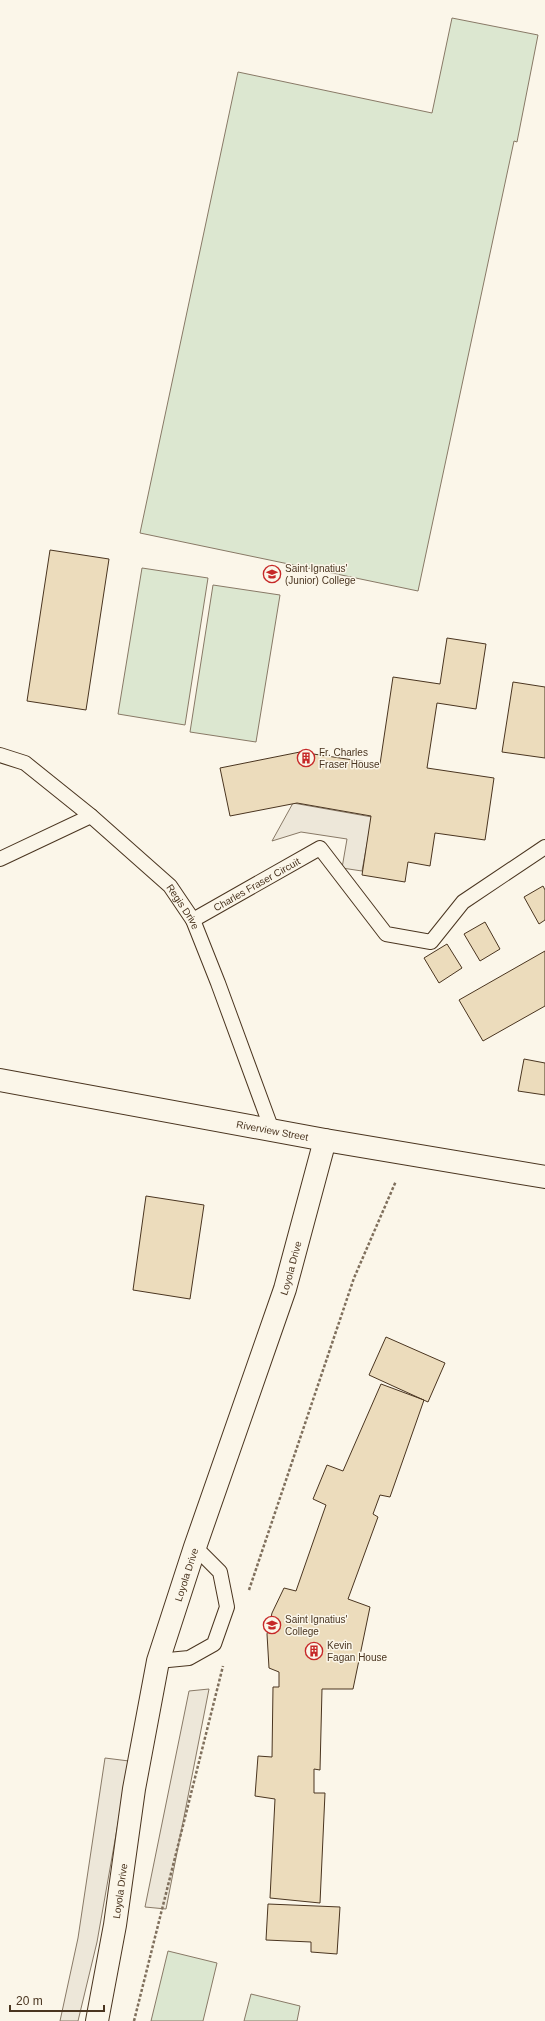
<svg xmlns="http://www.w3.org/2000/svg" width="545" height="2021" font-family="Arial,sans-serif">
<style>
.green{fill:#dce7d0;stroke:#887966}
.parking{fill:#ede7d9;stroke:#887966}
.building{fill:#ecdcbc;stroke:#4a3520}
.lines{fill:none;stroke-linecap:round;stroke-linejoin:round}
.service-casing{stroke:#4a3520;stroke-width:16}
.minor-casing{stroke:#4a3520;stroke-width:24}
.path{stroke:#7f6f5c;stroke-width:2.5;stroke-dasharray:3 2;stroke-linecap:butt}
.service{stroke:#fbf6e9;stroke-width:14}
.minor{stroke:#fbf6e9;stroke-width:22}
.labels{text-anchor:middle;stroke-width:3;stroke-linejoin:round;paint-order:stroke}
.poi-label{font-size:10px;fill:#4a3520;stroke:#fbf6e9;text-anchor:start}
.street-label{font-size:10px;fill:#4a3520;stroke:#fbf6e9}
</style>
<rect width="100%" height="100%" fill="#fbf6e9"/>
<!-- green -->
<path class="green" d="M452,18L538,35L517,142L514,141L418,591L140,533L238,72L432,113Z
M142,568L208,578L185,725L118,714Z
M213,585L280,595L256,742L190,732Z
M168,1951L217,1963L203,2021H151Z
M251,1994L300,2006L297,2021H244Z"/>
<!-- parking -->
<path class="parking" d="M293,803L372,817L362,871L342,868L347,839L301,832L272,841Z
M209,1689L166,1909L145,1907L189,1691Z
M105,1758L129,1761L97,1942L78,2021H60L78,1938Z"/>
<!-- building -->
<path class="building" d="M50,550L109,559L86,710L27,701Z
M447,638L486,644L476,709L437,703L427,768L494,778L485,840L435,833L430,866L408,862L405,882L362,875L371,816L297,803L230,816L220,768L300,752L380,764L393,677L440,684Z
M513,682L545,687V758L502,752Z
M543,886L545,890V920L539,924L524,897Z
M485,922L500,949L480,961L464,934Z
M447,944L462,968L439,983L424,958Z
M545,951V1006L483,1041L459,1000Z
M524,1059L545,1063V1095L518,1091Z
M146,1196L204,1205L190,1299L133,1290Z
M386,1337L445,1363L428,1402L369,1375Z
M381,1384L424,1400L390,1497L380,1495L373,1514L378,1517L348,1599L370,1607L353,1689H322L320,1770L314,1769V1793H325L320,1903L270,1898L275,1799L255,1796L258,1756L272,1757L273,1687H279V1672L269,1668L267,1634L272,1613L284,1588L296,1591L326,1505L313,1499L327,1465L343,1471Z
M268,1904L340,1907L337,1954L311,1952V1942L266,1940Z"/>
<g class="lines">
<defs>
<g id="service">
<path id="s1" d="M0,755L25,763L91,816L170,886L193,920L218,983L272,1130"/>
<path d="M0,859L91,816"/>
<path id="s2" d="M193,920L320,848L386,934L431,942L463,902L545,847"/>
<path d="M158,1661L189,1658L214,1644L227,1607L220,1572L195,1547"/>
</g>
<g id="minor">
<path id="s3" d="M0,1080L325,1140L545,1177"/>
<path id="s4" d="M97,2021L115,1925L134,1789L158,1661L195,1547L285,1289L325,1140"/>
</g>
</defs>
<!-- service casing -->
<use href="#service" class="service-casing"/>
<!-- minor casing -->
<use href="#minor" class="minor-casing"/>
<!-- path -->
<path class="path" d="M249,1590L354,1278L396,1181
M134,2021L223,1666"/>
<!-- service -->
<use href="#service" class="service"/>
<!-- minor -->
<use href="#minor" class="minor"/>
</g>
<!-- icons -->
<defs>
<symbol id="school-ring" viewBox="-11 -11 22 22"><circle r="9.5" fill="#fbf6e9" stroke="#c62828" stroke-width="1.5"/><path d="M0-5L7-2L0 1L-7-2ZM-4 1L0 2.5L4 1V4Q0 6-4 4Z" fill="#c62828"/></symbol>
<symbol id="building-ring" viewBox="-11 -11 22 22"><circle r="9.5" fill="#fbf6e9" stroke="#c62828" stroke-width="1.5"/><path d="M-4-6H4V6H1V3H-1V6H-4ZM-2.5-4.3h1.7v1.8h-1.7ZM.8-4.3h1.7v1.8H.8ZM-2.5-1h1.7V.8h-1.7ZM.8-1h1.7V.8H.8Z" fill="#c62828"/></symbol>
</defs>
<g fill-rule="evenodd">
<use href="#school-ring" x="262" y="564" width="20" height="20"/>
<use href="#building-ring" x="296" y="748" width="20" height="20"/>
<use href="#school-ring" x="262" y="1615" width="20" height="20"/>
<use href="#building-ring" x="304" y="1641" width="20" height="20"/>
</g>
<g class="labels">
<!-- poi labels -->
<g class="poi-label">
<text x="285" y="572">Saint Ignatius'<tspan x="285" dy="12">(Junior) College</tspan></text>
<text x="319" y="756">Fr. Charles<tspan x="319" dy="12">Fraser House</tspan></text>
<text x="285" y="1623">Saint Ignatius'<tspan x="285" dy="12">College</tspan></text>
<text x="327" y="1649">Kevin<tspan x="327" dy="12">Fagan House</tspan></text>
</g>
<!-- street labels -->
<g class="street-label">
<text dy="4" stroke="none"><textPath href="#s2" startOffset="73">Charles Fraser Circuit</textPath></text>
<text dy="4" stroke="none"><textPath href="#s1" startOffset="241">Regis Drive</textPath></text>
<text dy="4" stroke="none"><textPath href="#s3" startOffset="277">Riverview Street</textPath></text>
<text dy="4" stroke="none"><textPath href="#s4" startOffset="780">Loyola Drive</textPath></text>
<text dy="4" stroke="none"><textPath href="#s4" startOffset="456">Loyola Drive</textPath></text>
<text dy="4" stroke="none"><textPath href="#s4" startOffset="132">Loyola Drive</textPath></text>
</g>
</g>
<!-- scale -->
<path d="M10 2005v6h94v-6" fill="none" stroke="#4a3520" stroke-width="2"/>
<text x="16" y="2005" font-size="12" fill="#4a3520" stroke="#fbf6e9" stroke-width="3" paint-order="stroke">20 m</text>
</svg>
